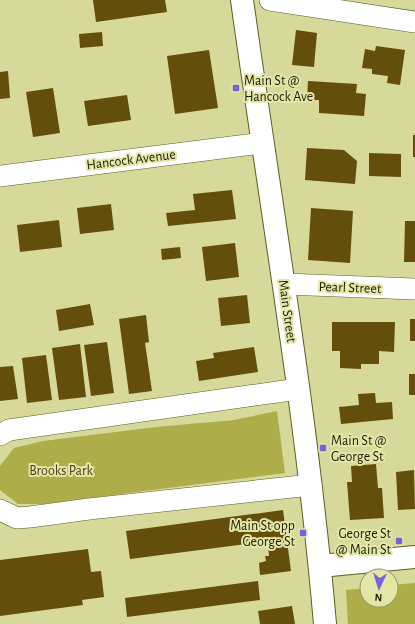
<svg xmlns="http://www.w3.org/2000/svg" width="415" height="624" font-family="'Alegreya Sans',sans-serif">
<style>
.green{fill:#adad4a}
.building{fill:#634e0b}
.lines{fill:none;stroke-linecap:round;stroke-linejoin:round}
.street-casing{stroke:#5e5e23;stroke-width:22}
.secondary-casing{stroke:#5e5e23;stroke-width:24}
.street{stroke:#fff;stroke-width:21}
.secondary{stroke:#fff;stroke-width:22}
.poi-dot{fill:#7a61dc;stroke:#e4e6a8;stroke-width:1.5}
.labels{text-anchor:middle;stroke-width:4;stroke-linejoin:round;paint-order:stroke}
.poi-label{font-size:14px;fill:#1e1e06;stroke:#e4e6a8;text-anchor:start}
.street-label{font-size:14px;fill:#1e1e06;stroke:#e4e6a8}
.park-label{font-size:14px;fill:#454515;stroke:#e4e6a8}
</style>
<rect width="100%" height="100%" fill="#d7d99b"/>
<!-- green -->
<path class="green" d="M277,411L285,473L43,504H18L0,490V466L14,448L43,441L156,427L234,420Z
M415,583V624H348L346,590L367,588V600H391V585Z"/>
<!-- building -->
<path class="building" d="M93,0H165L167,12L96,22Z
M296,30L317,33L314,67L292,65Z
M102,32L103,46L80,48L79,34Z
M376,46L405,50L400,85L387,83L388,76L372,74V69L362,68L365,49L375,51Z
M209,50L218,108L175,114L167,56Z
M8,71L10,98L0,99V72Z
M308,81L357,84L356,93L366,94L364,116L319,113V100H307Z
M53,88L60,133L33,137L26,92Z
M127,95L131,120L88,126L84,101Z
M413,135H415V157H413Z
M307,148L344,150L357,161L355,184L305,180Z
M369,153L401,154V177L369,176Z
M232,190L236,219L168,226L166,213L195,210L193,194Z
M111,204L114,230L80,234L77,208Z
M311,208L353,211L350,263L308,260Z
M59,220L62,247L20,252L17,225Z
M405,221H415V262H404Z
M235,243L239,277L206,281L202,247Z
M180,247L181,258L162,260L161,249Z
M247,295L250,323L221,326L218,298Z
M90,304L94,325L59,331L56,310Z
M146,315L149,342L145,343L152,391L129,394L119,319Z
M410,319H415V341H410Z
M332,322H395L394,352L379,351V364H361V369L340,368V351H332Z
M107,342L114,393L91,396L84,345Z
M80,344L86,397L59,400L52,348Z
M254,347L258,372L199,381L196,361L214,358L213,353Z
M46,355L52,400L27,403L22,358Z
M13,366L18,399L0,401V367Z
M409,374H415V395H409Z
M375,393L376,403L392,402L393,419L341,424L339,407L359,405L358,394Z
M376,464L378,488H382L384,518L350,520L347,482H352L351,466Z
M414,470L415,509L398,510L396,472Z
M283,510L291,571L260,575L259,563L266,561L265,556H269L268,546H262V542L130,559L126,531Z
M88,549L91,572L101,571L104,597L82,600L83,605L0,616V560Z
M258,581L260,600L127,617L125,598Z
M292,606L295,624H260L258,611Z"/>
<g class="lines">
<defs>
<path id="street" d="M270,0L415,22
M0,176L262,143
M285,284L415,289
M0,435L9,430L298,389
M0,510L17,518L30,517L89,509L311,485"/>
<path id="secondary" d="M242,0C271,208 307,415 325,624
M320,566L415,557"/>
</defs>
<!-- street casing -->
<use href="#street" class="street-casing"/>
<!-- secondary casing -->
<use href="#secondary" class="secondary-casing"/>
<!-- street -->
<use href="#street" class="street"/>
<!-- secondary -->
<use href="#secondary" class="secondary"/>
</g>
<!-- markers -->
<g class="poi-dot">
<rect x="232" y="84" width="8" height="8" rx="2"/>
<rect x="319" y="444" width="8" height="8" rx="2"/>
<rect x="299" y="529" width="8" height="8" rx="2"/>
<rect x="395" y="537" width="8" height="8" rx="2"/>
</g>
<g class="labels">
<!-- poi labels -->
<g class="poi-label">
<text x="244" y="85">Main St @<tspan x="244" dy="16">Hancock Ave</tspan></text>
<text x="331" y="445">Main St @<tspan x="331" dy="16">George St</tspan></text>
<text x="295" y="530" text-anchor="end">Main St opp<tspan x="295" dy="16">George St</tspan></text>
<text x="391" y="538" text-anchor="end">George St<tspan x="391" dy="16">@ Main St</tspan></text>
</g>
<!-- street labels -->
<g class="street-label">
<text transform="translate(131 159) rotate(-7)" y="5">Hancock Avenue</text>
<text transform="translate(350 287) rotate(2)" y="5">Pearl Street</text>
<text transform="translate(288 311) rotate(82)" y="5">Main Street</text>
</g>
<!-- park labels -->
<g class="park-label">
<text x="61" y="475">Brooks Park</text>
</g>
</g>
<!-- north arrow -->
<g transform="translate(379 588) rotate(184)"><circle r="19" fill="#e4e6a8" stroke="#959667"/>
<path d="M0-3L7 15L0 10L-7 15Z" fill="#7a61dc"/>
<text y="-6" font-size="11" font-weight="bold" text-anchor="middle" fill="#1e1e06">N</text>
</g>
</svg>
